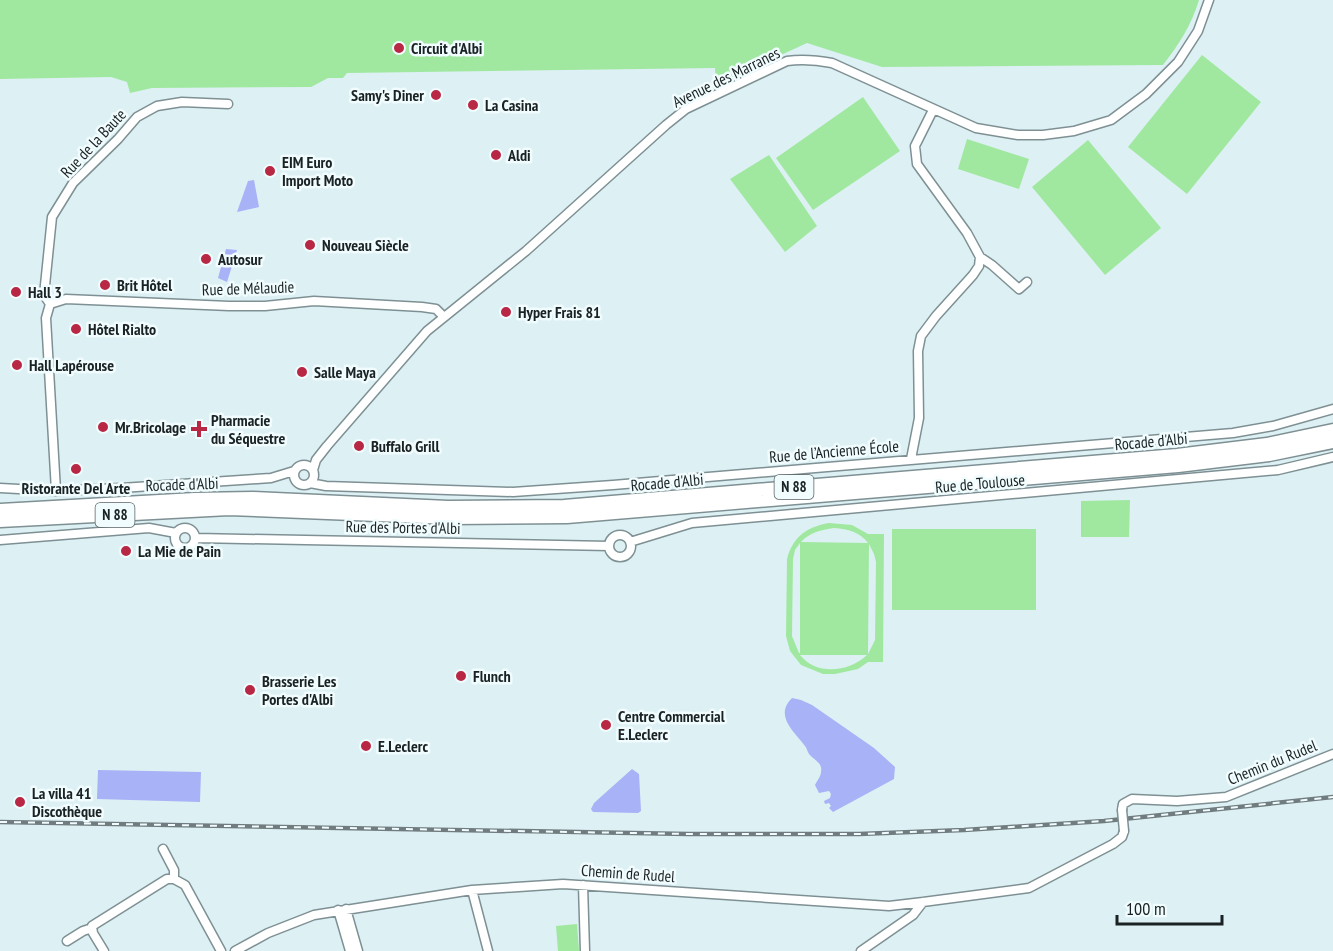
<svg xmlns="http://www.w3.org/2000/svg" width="1333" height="951" font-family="'PT Sans Narrow',sans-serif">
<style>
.green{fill:#a0e8a0;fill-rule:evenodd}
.water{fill:#a7b2f7}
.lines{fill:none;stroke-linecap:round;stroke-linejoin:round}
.minor-casing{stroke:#7e9093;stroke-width:11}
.highway-casing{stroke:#7e9093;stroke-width:15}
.minor{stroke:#fff;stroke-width:8}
.highway{stroke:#fff;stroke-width:12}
.rail-casing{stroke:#707c7f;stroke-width:4.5}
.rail{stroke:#f0fcfe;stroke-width:2;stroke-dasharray:7;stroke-linecap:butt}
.minor-bridge-casing{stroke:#7e9093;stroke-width:11;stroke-linecap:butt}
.minor-bridge{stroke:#fff;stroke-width:8}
.poi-dot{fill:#b82743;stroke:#f0fcfe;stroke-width:2}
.labels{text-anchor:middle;stroke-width:5;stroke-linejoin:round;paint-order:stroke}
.shield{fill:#f0fcfe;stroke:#5b6365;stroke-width:1.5}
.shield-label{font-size:15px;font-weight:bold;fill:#1b2224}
.poi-label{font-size:16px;font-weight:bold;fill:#1b2224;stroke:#f0fcfe;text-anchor:start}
.street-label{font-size:16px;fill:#1b2224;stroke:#f0fcfe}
</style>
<rect width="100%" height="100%" fill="#ddf0f4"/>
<!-- green -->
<path class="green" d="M0,0H1199C1191,26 1179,44 1163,65L882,67L807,43L716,85L715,68L347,73L343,78H328L311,87L152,88L130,93L127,82L111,77L0,79Z
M1202,55L1261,102L1187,194L1128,147Z
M863,97L900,151L813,210L776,158Z
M967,139L1029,159L1019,189L958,169Z
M1088,140L1161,228L1105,275L1032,187Z
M769,155L817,226L785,252L730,179Z
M1130,500L1129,537H1081V501Z
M829,523L852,525L868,534H884L883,662H868L858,669L835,674H823L801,665L790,651L786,636L787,559C793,537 806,527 829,523ZM834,528C848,529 860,532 868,543L801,542C810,532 821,530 834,528ZM800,543V653H799L792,636L793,559L795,550ZM869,544L874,554L876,562L875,640L868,654ZM800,655H867C849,672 817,676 800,655Z
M892,529H1036V610H892Z
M577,924L579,951H558L556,926Z"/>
<!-- water -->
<path class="water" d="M254,180L259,207L237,212L248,181Z
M226,249L237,250L227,282L218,278Z
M792,698L801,700L812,705L874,748L895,767L894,779L833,812L829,808L831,806L829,803L825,804L824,801L830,798L831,794L829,791L819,793L815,785C817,781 821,776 821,772C823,763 814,760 809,754C807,751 807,748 805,746C794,731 774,716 792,698Z
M632,769L639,774L641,811L638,813L593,812L591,809L594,803Z
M98,770L201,772L200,802L97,799Z"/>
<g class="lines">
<defs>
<path id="minor" d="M980,257L992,265L1019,289L1027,282
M50,304L66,299L229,306H265L314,301L422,307L436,309L444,317
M50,304L44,295L52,217L73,183L118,139L137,117L157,106L182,102L228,104
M50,304L46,318L56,491
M911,459L919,418L918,351L921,336L936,316L973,275L979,266L980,257L967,233L917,164L915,146L933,110
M294 475a10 10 0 1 1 20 0a10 10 0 1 1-20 0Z
M313,470L316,460L327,446L427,331L526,251L666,125L686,109L787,61C803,59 816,60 832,63L976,128L1018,135H1043L1074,131L1111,120L1146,94L1178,62L1198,31L1209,0
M310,483L326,486L513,492L613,485L1233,433L1273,426L1333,409
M0,488L56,491L121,488L271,478L294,471
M175 538a10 10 0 1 1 20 0a10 10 0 1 1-20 0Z
M609 546a11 11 0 1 1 22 0a11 11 0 1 1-22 0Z
M196,538L609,546
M0,540L149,528L176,533
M630,542L692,523L1278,470L1333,457
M1122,810L1123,804L1132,799L1177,801L1226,797L1333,754
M163,849L174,870V879
M583,885L585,951
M472,890L488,951
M346,909L358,951
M338,910L350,951
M67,941L83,931L92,928
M104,951L93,933L92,926L167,879H174L185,885L221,951
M235,951L268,933L314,915L472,890L563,884L889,906L923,902L1029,888L1113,844L1122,837L1124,831
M861,951L913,915L923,902"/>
<path id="highway" d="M0,510L195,499L253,498L448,507L564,506L1177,455L1267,444L1333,430
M0,521L229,509L450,518L567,517L1178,466L1269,455L1333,442"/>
</defs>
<!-- minor casing -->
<use href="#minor" class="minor-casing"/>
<!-- highway casing -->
<use href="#highway" class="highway-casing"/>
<!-- minor -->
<use href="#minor" class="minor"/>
<!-- highway -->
<use href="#highway" class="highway"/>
<defs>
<path id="rail" d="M0,822L688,834H859L964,830L1104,821L1333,797"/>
</defs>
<!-- rail casing -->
<use href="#rail" class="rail-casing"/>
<!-- rail -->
<use href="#rail" class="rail"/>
<defs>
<path id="minor-bridge" d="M1122,810L1124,831"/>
</defs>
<!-- minor-bridge casing -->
<use href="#minor-bridge" class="minor-bridge-casing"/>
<!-- minor-bridge -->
<use href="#minor-bridge" class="minor-bridge"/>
</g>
<!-- markers -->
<g class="poi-dot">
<circle cx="399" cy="48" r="6"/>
<circle cx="436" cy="95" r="6"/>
<circle cx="473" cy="105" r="6"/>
<circle cx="496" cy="155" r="6"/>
<circle cx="270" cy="171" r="6"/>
<circle cx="310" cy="245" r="6"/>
<circle cx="206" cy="259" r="6"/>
<circle cx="105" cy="285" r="6"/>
<circle cx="16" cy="292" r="6"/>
<circle cx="506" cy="312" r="6"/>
<circle cx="76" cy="329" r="6"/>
<circle cx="17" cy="365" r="6"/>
<circle cx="302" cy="372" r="6"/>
<circle cx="103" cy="427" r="6"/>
<path d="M196 420h6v6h6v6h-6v6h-6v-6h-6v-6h6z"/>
<circle cx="359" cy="446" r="6"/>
<circle cx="76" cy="469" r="6"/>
<circle cx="126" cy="551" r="6"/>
<circle cx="461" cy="676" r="6"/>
<circle cx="250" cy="690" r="6"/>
<circle cx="606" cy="725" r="6"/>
<circle cx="366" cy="746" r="6"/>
<circle cx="20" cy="802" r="6"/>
</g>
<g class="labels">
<!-- shield labels -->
<g class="shield">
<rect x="774.5" y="475" width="39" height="24" rx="4.5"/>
<rect x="95.5" y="503" width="39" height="24" rx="4.5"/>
</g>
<g class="shield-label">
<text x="794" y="492">N 88</text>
<text x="115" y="520">N 88</text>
</g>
<!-- poi labels -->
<g class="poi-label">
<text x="411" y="54">Circuit d'Albi</text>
<text x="424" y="101" text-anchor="end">Samy's Diner</text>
<text x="485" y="111">La Casina</text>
<text x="508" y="161">Aldi</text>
<text x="282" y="168">EIM Euro<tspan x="282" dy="18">Import Moto</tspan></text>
<text x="322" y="251">Nouveau Siècle</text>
<text x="218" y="265">Autosur</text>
<text x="117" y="291">Brit Hôtel</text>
<text x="28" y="298">Hall 3</text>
<text x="518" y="318">Hyper Frais 81</text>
<text x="88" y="335">Hôtel Rialto</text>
<text x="29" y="371">Hall Lapérouse</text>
<text x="314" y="378">Salle Maya</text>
<text x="211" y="426">Pharmacie<tspan x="211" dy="18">du Séquestre</tspan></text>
<text x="115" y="433">Mr.Bricolage</text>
<text x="371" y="452">Buffalo Grill</text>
<text x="76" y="494" text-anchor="middle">Ristorante Del Arte</text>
<text x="138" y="557">La Mie de Pain</text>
<text x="473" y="682">Flunch</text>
<text x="262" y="687">Brasserie Les<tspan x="262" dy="18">Portes d'Albi</tspan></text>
<text x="618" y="722">Centre Commercial<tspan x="618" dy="18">E.Leclerc</tspan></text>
<text x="378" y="752">E.Leclerc</text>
<text x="32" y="799">La villa 41<tspan x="32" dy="18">Discothèque</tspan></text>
</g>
<!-- street labels -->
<g class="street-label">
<text transform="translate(726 77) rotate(-26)" y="6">Avenue des Marranes</text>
<text transform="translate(93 143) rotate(-47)" y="6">Rue de la Baute</text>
<text transform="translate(248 288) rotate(-2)" y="6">Rue de Mélaudie</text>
<text transform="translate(1151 441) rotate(-5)" y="6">Rocade d'Albi</text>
<text transform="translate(834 451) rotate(-5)" y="6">Rue de l’Ancienne École</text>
<text transform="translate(667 482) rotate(-5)" y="6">Rocade d'Albi</text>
<text transform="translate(980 483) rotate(-5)" y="6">Rue de Toulouse</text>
<text transform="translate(182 484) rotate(-2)" y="6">Rocade d'Albi</text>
<text transform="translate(403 527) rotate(1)" y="6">Rue des Portes d'Albi</text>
<text transform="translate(1272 762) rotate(-22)" y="6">Chemin du Rudel</text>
<text transform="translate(628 873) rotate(4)" y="6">Chemin de Rudel</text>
</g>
</g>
<!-- scale -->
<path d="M1117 915v9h105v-9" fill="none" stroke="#1b2224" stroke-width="3"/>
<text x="1126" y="915" font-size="18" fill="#1b2224" stroke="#f0fcfe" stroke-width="4.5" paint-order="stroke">100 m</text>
</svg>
